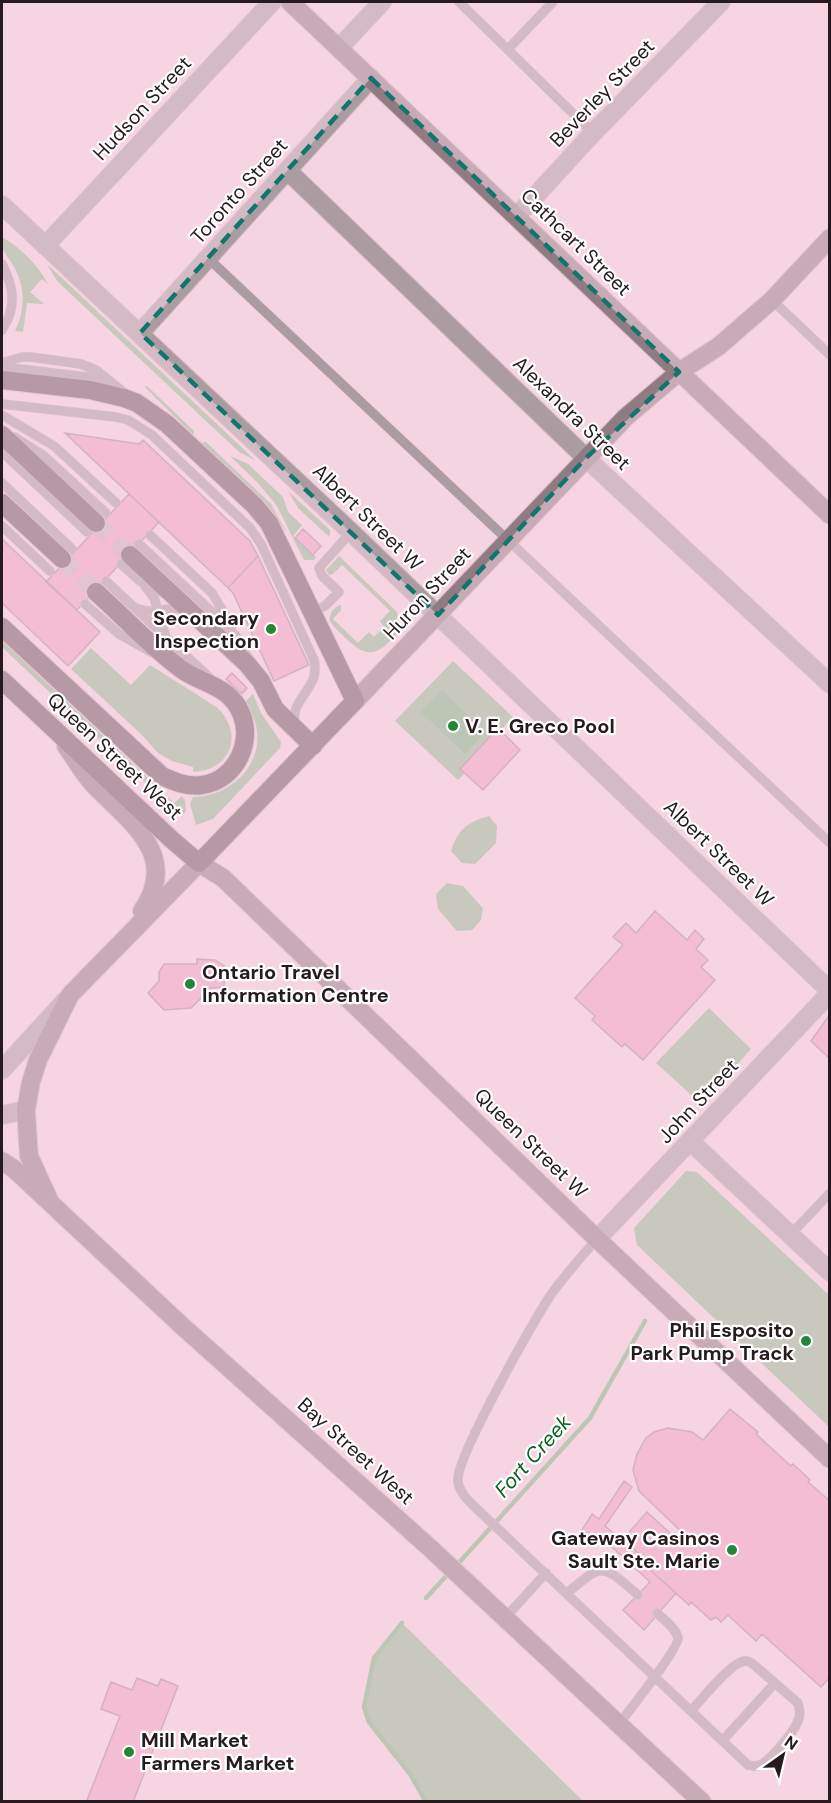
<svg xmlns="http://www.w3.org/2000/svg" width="831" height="1803" font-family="'DM Sans',sans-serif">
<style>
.green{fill:#92bb95}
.water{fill:#79b47e}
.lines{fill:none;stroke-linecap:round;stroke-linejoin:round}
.stream{stroke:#79b47e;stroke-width:4.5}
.building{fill:#efa2c4;stroke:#aa8b97;stroke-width:1.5}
.highway-tunnel{stroke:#ccafba;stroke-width:18;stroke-dasharray:18 9;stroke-linecap:butt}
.lane-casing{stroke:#d0b3be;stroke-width:10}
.street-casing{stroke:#d0b3be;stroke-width:20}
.secondary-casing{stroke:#d0b3be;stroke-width:20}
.highway-casing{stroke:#d0b3be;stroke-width:20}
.lane{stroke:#aa9ca1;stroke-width:9}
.street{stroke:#aa9ca1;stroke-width:18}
.secondary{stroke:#907b83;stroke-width:18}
.highway{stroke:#6c505c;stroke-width:18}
.marked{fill:none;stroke:#0f766e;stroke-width:4.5;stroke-dasharray:12 8;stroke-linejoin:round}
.poi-dot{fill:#258537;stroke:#fff;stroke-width:2}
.labels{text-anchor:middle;stroke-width:4.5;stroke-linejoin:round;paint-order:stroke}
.street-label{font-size:20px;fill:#261a1f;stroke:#fff}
.poi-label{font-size:20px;font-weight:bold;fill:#261a1f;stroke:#fff;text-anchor:end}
.water-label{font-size:21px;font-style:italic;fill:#05631f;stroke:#fff}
</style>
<rect width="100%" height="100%" fill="#f5d4e1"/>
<!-- green -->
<path class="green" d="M2,237C21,248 37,264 48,284L42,279L30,292L44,304L27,303L23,332L15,331C25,310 26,288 14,267C7,254 1,253 2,237Z
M47,264L255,460L239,452L57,281Z
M147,386L194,431L193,435L145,387Z
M206,442L271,504L287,533L266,505L201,443Z
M230,456L248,464L283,497L288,512L302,525L293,536L316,557L314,560H304L277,506L259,484Z
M288,491L330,530V536L327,535L298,508Z
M339,556L397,612L398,618L394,625L398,633C381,650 372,662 350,642C343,635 335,629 330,621C329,614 334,606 341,605V610L333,619L358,643L369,632L374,637L384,627L380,621L390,611L342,565L333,574L329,575L326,570Z
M2,640L174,803L182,796L185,800L186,811L181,817L2,647Z
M91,648L131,685L150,665L218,708C244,735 231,770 193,772V767L172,761L158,753L142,735L71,669Z
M453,661L513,717L500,731L520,750L483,790L465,773L458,780L395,721Z
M253,694L261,713L281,742L280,748L213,819L196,825L190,804L193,797C243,796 277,745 245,702Z
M489,816L497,826L496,843L475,864L462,863L451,851C458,829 468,822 489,816Z
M447,883L463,886L483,908L481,920L472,930L457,931L438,909L436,894Z
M709,1008L751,1049L701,1104L656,1063Z
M686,1171L697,1172L829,1295V1427L637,1245L634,1228Z
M402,1623L583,1801H426L410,1774L369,1722L364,1707L374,1658Z"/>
<!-- water -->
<path class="water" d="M442,690L485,732L465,754L421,712Z"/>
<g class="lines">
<!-- stream -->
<path class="stream" d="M455,1567L590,1418L645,1321
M426,1598L449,1573
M402,1623L374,1658L364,1707L369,1722L410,1774L426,1802"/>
</g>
<!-- building -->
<path class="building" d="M65,433L139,444L143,440L250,541L258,556L228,588Z
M129,494L159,522L77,610L46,582Z
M303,529L321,546L313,555L295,538Z
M2,539L100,632L68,666L2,603Z
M258,556L309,665L274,681L233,593L228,588Z
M232,673L247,688L242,694L226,679Z
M498,728L520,750L483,790L460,769Z
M655,911L687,940L695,930L704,939L696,949L708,960L701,967L715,980L643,1060L625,1044L622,1047L592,1020L595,1016L575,998L623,945L613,937L626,923L636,933Z
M197,959L215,960L224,966V987L210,988V991H203L201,998L191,1008L164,1010L148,993L159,981V972L164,964H197Z
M828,1017L830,1019V1059L811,1041Z
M730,1409L758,1432L756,1434L791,1466L793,1464L810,1480L808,1482L830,1501V1677L821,1687L762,1634L756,1641L728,1615L721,1622L716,1617L711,1620L691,1602L689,1605L638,1559L641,1555L623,1539L647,1512L683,1545L689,1539L639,1491L633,1470L637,1454L646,1438L654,1432L668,1428L692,1432L703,1440Z
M624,1481L632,1487L605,1526L641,1555L638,1559L676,1593L644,1630L623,1610L650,1582L600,1536L597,1539L582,1530L592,1514L599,1519Z
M137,1678L158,1686L161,1679L178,1686L133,1802H91L87,1800L120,1716L101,1709L111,1682L132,1690Z"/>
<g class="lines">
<!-- highway-tunnel -->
<path class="highway-tunnel" d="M96,523L130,555
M62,559L96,592"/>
<defs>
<path id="lane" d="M459,2L593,133
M508,49L553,2
M209,259L830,843
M2,264C14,287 17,307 2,330
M772,300L830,355
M2,363L22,357H31L81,364L96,370L126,394
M2,367L96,378L107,381
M2,404L116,417L128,420L152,435L250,528L261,544L314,660C321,690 289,697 295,726
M2,415L54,446L116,503
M14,437L43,455L106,513
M2,452L87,532
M2,483L72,549
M2,526L50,571
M150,535L212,593L232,626
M139,544L226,625L236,636L249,659
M121,564L140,581L163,593
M106,581L210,678
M145,586L154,598L165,634
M85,604L119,634L151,652
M135,608L147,611L184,608
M312,612L325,606L339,592L322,576L319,568L351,532
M790,1235L830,1193
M597,1239C581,1257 564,1276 550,1296C534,1321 455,1459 458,1481C459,1493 470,1502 478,1510L748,1765C753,1766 757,1767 762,1764C773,1757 796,1730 799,1718C801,1712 799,1709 798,1703L754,1665C752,1663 748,1661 745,1661C732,1661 701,1700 691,1711
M567,1593C604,1562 602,1564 638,1595
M505,1618L546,1573
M619,1724C628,1712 679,1648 678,1638C676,1628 664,1620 657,1613
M723,1740L775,1683"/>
<path id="street" d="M339,48L382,2
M288,171L586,458L830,684
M2,205L351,532L830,991
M517,216L593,133L721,2
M45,246L272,2
M140,333L371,78
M2,1070L65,1001
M2,1115L26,1110
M691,1142L830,1272
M597,1239L830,993"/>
<path id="secondary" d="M290,2L830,515
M355,701L626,417L679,372L719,346L772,300L830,238
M66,746C75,759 83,773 93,784C129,822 181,854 142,911
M2,1161L14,1169L181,1325L430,1548L702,1802
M50,1202L29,1156L28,1143L26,1110L31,1082L38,1060L70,995L199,863L223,878L597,1239L830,1459"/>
<path id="highway" d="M2,380L90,390L124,398L137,403L167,424L254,505L269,523L355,701L199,863L171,839L2,680
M2,435L96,523
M2,503L62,559
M130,555L247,664L261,681L275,709L313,746
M2,627L162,776C175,782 187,787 202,785C238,780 256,737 238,707C225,685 200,683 181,669C151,647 124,617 96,592"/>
</defs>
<!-- lane casing -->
<use href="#lane" class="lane-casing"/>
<!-- street casing -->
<use href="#street" class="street-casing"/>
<!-- secondary casing -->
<use href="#secondary" class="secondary-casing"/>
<!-- highway casing -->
<use href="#highway" class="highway-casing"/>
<!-- lane -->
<use href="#lane" class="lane"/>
<!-- street -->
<use href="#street" class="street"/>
<!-- secondary -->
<use href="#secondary" class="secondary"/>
<!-- highway -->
<use href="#highway" class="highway"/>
</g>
<!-- marked area -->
<path d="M0 0H831V1803H0ZM371,78L679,372L586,458L438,615L140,333Z" fill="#f5d4e1" fill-opacity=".55" fill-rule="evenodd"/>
<path class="marked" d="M371,78L679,372L586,458L438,615L140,333Z"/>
<!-- markers -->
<g class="poi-dot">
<circle cx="271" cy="629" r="6"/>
<circle cx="453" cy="726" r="6"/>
<circle cx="190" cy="984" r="6"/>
<circle cx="806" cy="1341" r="6"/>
<circle cx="732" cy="1550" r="6"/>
<circle cx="129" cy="1752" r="6"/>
</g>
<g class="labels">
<!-- street labels -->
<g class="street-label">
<text transform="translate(602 93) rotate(-46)" y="7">Beverley Street</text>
<text transform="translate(142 108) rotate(-47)" y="7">Hudson Street</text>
<text transform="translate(239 191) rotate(-48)" y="7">Toronto Street</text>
<text transform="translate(576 242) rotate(44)" y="7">Cathcart Street</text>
<text transform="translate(572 413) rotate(44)" y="7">Alexandra Street</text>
<text transform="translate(368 517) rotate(44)" y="7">Albert Street W</text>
<text transform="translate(427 593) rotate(-47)" y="7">Huron Street</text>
<text transform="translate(115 756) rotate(43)" y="7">Queen Street West</text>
<text transform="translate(719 853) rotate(44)" y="7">Albert Street W</text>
<text transform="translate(698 1101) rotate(-47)" y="7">John Street</text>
<text transform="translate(531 1143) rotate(44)" y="7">Queen Street W</text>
<text transform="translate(356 1451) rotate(42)" y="7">Bay Street West</text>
</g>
<!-- poi labels -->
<g class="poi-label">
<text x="259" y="625">Secondary<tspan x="259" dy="23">Inspection</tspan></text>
<text x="465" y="733" text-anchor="start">V. E. Greco Pool</text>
<text x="202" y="979" text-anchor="start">Ontario Travel<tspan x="202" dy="23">Information Centre</tspan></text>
<text x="794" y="1337">Phil Esposito<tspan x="794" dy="23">Park Pump Track</tspan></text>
<text x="720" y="1545">Gateway Casinos<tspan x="720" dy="23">Sault Ste. Marie</tspan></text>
<text x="141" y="1747" text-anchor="start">Mill Market<tspan x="141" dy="23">Farmers Market</tspan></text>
</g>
<!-- water labels -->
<g class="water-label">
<text transform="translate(533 1456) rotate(-48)" y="7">Fort Creek</text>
</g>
</g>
<!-- border -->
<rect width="831" height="1803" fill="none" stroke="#261a1f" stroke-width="6"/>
<!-- north arrow -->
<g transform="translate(783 1755) rotate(34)" stroke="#ffffff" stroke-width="4.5" paint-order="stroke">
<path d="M0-4.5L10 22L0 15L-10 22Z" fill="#261a1f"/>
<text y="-9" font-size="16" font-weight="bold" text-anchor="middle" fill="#261a1f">N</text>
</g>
</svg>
